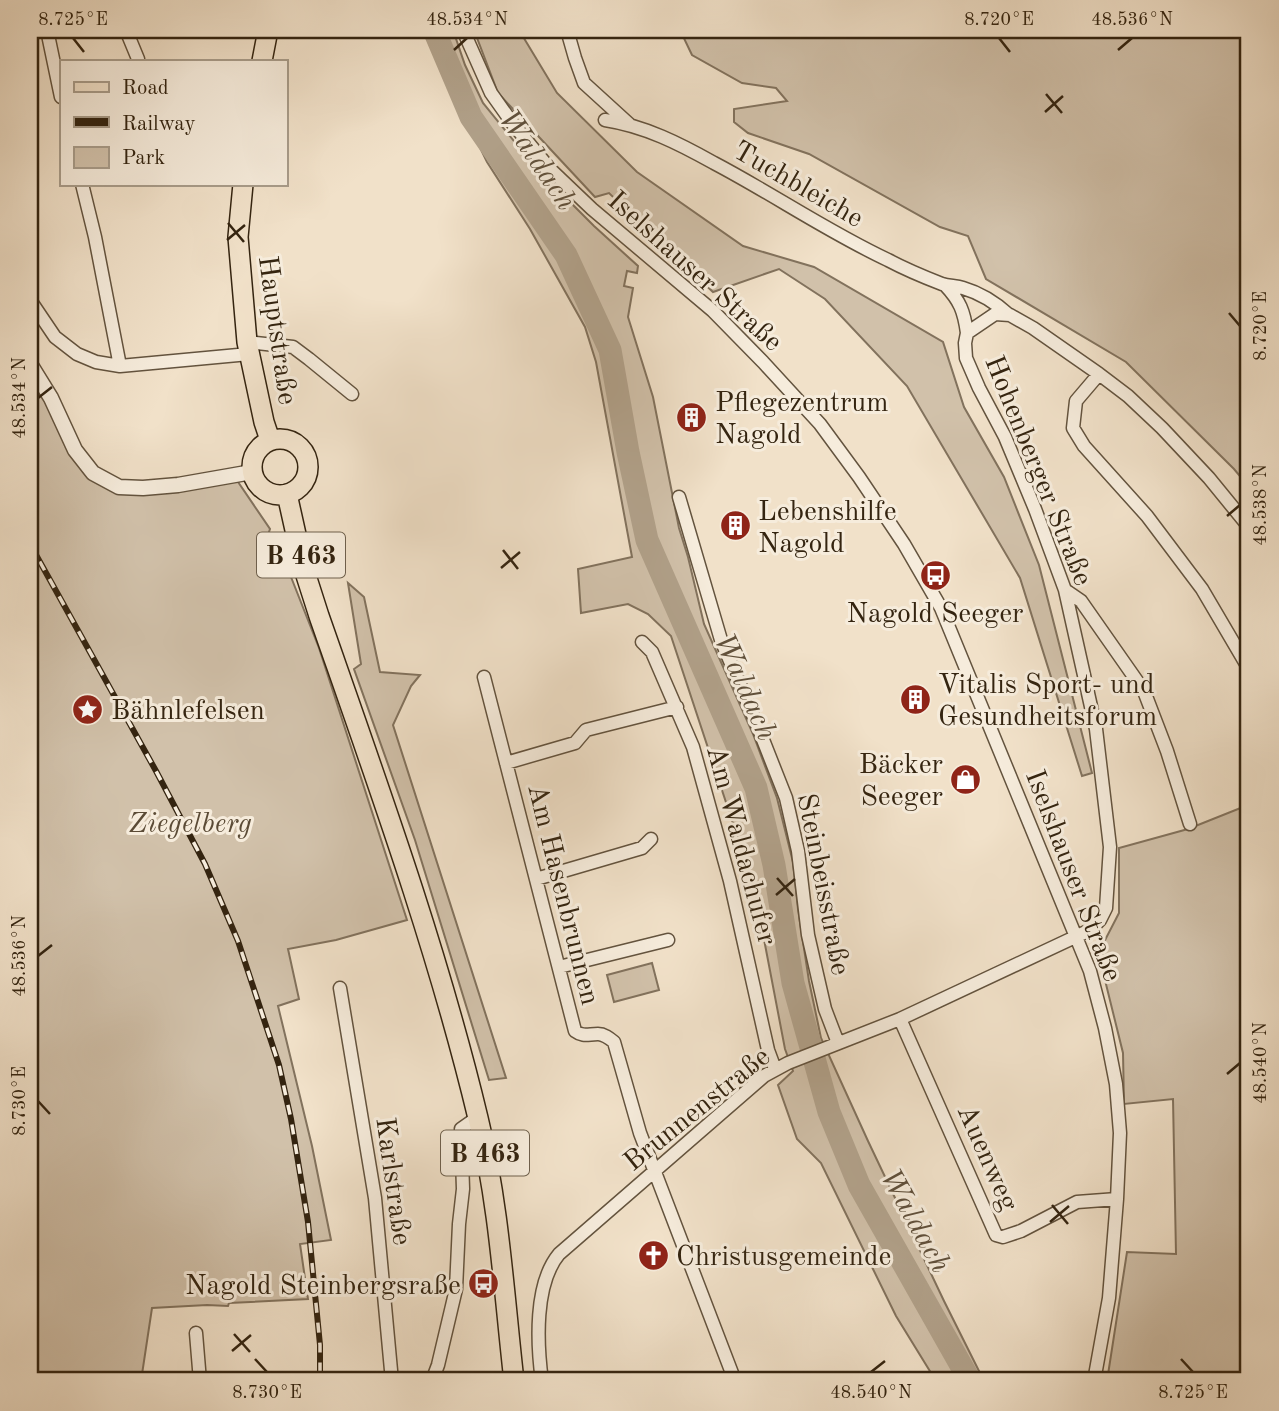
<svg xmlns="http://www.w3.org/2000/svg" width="1279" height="1411" font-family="'Old Standard TT',serif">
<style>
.green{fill:#d1c1aa;stroke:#82725d;stroke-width:2}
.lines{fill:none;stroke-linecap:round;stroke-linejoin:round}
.river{stroke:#b1a18a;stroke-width:23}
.minor-casing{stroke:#63533e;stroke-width:15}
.tertiary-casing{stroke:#63533e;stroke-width:17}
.primary-casing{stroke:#342410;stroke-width:22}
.minor{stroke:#f6ecdc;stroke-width:12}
.tertiary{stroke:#f6ecdc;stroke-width:14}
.primary{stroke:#f1e1c9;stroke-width:19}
.rail-casing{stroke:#342410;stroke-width:6}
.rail{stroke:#f6ecdc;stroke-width:3.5;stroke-dasharray:10;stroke-linecap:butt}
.ticks{fill:none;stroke:#342410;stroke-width:2.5}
.labels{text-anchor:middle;stroke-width:6;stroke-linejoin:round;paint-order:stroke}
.shield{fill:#f6ecdc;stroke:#6e604d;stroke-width:2}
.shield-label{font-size:26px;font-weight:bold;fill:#342410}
.street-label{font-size:28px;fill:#342410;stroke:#f6ecdc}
.poi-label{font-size:28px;fill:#342410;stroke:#f6ecdc;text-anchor:start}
.park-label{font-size:28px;font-style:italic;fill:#5b4b36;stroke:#f6ecdc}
.water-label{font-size:30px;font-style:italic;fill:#60503b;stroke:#f6ecdc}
.neatline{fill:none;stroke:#342410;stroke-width:2.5}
.ticks-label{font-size:18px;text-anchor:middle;fill:#342410}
</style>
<rect width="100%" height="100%" fill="#f1e1c9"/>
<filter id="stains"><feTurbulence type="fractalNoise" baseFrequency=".00286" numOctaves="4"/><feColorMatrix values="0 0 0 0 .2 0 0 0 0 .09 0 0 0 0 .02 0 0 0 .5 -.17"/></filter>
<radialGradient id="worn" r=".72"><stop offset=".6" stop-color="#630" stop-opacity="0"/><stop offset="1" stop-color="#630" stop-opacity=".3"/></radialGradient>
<!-- green -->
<path class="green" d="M423,30H453L465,65L483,103L535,167L594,226L638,266L637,273L627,271L624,286L633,288L628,317L653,397L679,528L688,557L704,624L753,734L777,798L793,862L798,909L809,981L821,1038L868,1141L944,1301L984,1381H936L896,1316L821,1163L797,1139L778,1085L793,1071L785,1049L754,887L671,636L648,614L628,604L581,613L578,569L632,557L596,362L585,327L530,229L487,162Z
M474,30H519L557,93L637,172L743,246L814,267L943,342L964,407L1004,477L1039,565L1092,773L1082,776L1020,578L907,386L825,299L779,269L713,292L609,193L595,197L498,93Z
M680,30H1249V487L1234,469L1126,362L986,279L968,236L940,227L809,154L748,133L734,122V109L787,101L776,88L742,83L692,55Z
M30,355L75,450L119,487L234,476L270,529L269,532L276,539L319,648L407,920L336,940L288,949L299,999L278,1006L312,1146L331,1240L300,1244L308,1299L229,1303L228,1306L207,1305L152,1308L141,1381H30Z
M348,583L364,597L380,672L420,675L411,686L393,725L506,1078L489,1080L415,840L354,669L361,664Z
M1243,807L1245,810L1249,808V1381H1107L1127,1252L1176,1254L1173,1099L1124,1104L1123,1053L1102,968L1103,944L1119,913V848L1188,829Z
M652,963L659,990L614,1002L607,975Z"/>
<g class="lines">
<!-- river -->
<path class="river" d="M434,30L471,117L566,255L610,350L628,452L647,540L756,788L774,865L793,983L829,1112L859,1185L970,1381"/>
<defs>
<path id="minor" d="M47,30L61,97
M126,30L138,59
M463,30L491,93L513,124L550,169L592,209L713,311L763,362L820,424L859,477L904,544L941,608L1090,971L1105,1028L1116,1084L1120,1133L1117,1199L1109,1298L1094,1381
M567,30L575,58L584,83L629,124
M605,120C645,126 680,144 714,163C773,194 828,232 888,260C905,269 924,277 942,284C949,286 956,286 963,288C980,293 996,303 1009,315
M82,184L95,237L120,366
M945,285C960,301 964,311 967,333
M30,300L55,337L77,354L96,362L120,366L249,354
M247,342L293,347L309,359L352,394
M1099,374L1076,401L1073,428L1084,446L1147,516L1202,589L1249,669
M679,497L721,640L758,727L786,798L798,851L808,935L825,1009L838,1043
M1065,590L1081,601L1144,691L1167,751L1190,824
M642,642L652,652L693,747L730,881L768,1050L775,1069
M484,677L575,1031C583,1037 588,1034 598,1034C604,1034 609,1038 614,1042L640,1133L735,1381
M506,763L575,743L586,730L677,707
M536,879L642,848L651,839
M559,967L668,940
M340,988L375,1198L392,1381
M900,1019L996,1235L1003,1237L1021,1231L1077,1202L1117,1199
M196,1333L200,1381
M432,1381L438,1365L456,1289L459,1224L463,1189L461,1129L471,1122L478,1119
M542,1381C537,1344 534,1284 559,1254L764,1076L788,1063L900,1019L1090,930L1100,920L1106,908L1110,847L1096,729L1065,590L1035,509L1005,437L979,388L966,358L965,343L967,333L995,314L1010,315L1033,328L1099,374L1128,396L1162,428L1209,478L1249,527"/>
<path id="tertiary" d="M30,364L51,398L75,450L93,473L119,487L143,488L178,485L252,472"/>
<path id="primary" d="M262,61L268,30
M243,184L238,237L247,342L264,422L270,440
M252 467a28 28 0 1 1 56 0a28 28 0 1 1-56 0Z
M287,494L303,566L319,616C377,782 437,947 478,1118C499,1204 504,1293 514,1381"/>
</defs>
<!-- minor casing -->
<use href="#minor" class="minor-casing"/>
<!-- tertiary casing -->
<use href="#tertiary" class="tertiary-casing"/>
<!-- primary casing -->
<use href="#primary" class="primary-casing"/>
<!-- minor -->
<use href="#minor" class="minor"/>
<!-- tertiary -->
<use href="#tertiary" class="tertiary"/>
<!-- primary -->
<use href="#primary" class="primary"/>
<defs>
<path id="rail" d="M30,544L156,771L205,864L238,941L279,1065L291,1119L308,1222L320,1345V1381"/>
</defs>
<!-- rail casing -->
<use href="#rail" class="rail-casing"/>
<!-- rail -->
<use href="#rail" class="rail"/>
</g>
<!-- ticks -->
<path class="ticks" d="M73,38L84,52M999,38L1010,52M454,50L467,38M1118,50L1132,38M1046,94L1062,113M1045,112L1063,96M228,223L244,242M227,240L245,225M1229,313L1240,326M38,398L52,387M1227,516L1240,505M503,550L518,569M501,568L520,552M777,878L793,896M776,895L795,879M38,956L52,945M1227,1074L1240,1063M38,1101L50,1114M1052,1205L1068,1224M1050,1222L1069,1206M234,1334L250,1352M232,1351L251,1335M255,1359L267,1372M1181,1359L1193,1372M871,1372L885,1361"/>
<!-- icons -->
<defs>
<symbol id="building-disc" viewBox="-11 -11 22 22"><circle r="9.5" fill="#8f2418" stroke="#f6ecdc"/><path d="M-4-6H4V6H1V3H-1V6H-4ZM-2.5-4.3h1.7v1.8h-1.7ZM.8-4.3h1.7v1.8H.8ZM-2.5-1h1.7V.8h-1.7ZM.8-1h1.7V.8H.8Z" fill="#fff"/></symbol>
<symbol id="bus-disc" viewBox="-11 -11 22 22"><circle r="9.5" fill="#8f2418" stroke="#f6ecdc"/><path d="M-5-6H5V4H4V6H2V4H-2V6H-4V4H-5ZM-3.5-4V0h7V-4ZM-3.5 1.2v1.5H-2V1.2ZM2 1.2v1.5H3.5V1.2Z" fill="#fff"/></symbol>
<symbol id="sight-disc" viewBox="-11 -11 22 22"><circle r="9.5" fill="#8f2418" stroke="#f6ecdc"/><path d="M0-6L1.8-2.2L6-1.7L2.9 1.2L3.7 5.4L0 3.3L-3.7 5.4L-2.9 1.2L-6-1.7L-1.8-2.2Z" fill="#fff"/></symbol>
<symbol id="shop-disc" viewBox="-11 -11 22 22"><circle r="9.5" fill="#8f2418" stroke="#f6ecdc"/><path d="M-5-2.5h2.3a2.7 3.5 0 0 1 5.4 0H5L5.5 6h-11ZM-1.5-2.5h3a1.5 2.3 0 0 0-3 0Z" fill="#fff"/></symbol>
<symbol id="church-disc" viewBox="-11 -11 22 22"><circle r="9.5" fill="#8f2418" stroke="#f6ecdc"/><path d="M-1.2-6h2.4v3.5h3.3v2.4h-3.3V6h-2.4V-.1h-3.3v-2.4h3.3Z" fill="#fff"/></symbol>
</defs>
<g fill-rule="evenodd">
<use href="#building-disc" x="674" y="400" width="35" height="35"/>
<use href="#building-disc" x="718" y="508" width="35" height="35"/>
<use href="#bus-disc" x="918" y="558" width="35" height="35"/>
<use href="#building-disc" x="898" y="682" width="35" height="35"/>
<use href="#sight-disc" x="70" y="692" width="35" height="35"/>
<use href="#shop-disc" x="948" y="762" width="35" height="35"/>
<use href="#church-disc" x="636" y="1238" width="35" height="35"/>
<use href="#bus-disc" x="466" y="1266" width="35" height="35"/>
</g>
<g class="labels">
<!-- shield labels -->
<g class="shield">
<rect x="257" y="532.5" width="88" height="45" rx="5"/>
<rect x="441" y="1130.5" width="88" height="45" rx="5"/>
</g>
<g class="shield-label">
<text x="301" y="564">B 463</text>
<text x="485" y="1162">B 463</text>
</g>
<!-- street labels -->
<g class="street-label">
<text transform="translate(799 183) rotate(30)" y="10">Tuchbleiche</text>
<text transform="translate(696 270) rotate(42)" y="10">Iselshauser Straße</text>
<text transform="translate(279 330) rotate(82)" y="10">Hauptstraße</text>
<text transform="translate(1040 470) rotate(68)" y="10">Hohenberger Straße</text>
<text transform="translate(743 845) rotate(75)" y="10">Am Waldachufer</text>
<text transform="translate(1075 875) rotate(69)" y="10">Iselshauser Straße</text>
<text transform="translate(825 884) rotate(79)" y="10">Steinbeisstraße</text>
<text transform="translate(565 894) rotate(76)" y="10">Am Hasenbrunnen</text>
<text transform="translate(696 1108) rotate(-39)" y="10">Brunnenstraße</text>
<text transform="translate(989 1157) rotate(66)" y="10">Auenweg</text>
<text transform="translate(395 1181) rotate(82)" y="10">Karlstraße</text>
</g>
<!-- poi labels -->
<g class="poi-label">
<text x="715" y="411">Pflegezentrum<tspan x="715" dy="32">Nagold</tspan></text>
<text x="758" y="520">Lebenshilfe<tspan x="758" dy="32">Nagold</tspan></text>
<text x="935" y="622" text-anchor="middle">Nagold Seeger</text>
<text x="938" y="693">Vitalis Sport- und<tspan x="938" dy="32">Gesundheitsforum</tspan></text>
<text x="111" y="719">Bähnlefelsen</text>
<text x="943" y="773" text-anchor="end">Bäcker<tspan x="943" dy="32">Seeger</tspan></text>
<text x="676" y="1265">Christusgemeinde</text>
<text x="461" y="1294" text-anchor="end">Nagold Steinbergsraße</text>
</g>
<!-- park labels -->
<g class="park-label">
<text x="190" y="832">Ziegelberg</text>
</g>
<!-- water labels -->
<g class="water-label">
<text transform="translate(538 159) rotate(56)" y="10">Waldach</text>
<text transform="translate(746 686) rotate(66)" y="10">Waldach</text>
<text transform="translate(916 1220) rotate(61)" y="10">Waldach</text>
</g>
</g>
<!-- margin -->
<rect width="1279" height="1411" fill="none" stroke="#f1e1c9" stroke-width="77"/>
<!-- legend -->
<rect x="60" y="60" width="228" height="126" fill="#f6ecdc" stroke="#a89c8a" stroke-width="2"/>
<rect x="74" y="82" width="35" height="10" fill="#f1e1c9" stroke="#a89c8a" stroke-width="2"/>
<text x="122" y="94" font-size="21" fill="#342410">Road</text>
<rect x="74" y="117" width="35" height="10" fill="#342410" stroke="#a89c8a" stroke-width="2"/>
<text x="122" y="130" font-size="21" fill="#342410">Railway</text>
<rect x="74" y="147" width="35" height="21" fill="#d1c1aa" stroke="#a89c8a" stroke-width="2"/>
<text x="122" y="164" font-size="21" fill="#342410">Park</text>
<rect x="38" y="38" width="1202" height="1334" class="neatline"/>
<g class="ticks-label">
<text x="73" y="25">8.725°E</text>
<text x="467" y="25">48.534°N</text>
<text x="999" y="25">8.720°E</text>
<text x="1132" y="25">48.536°N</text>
<text transform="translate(1260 326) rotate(-90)" y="6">8.720°E</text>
<text transform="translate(19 398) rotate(-90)" y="6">48.534°N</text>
<text transform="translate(1260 505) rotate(-90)" y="6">48.538°N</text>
<text transform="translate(19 956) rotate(-90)" y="6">48.536°N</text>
<text transform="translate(1260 1063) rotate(-90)" y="6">48.540°N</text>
<text transform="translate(19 1101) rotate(-90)" y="6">8.730°E</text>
<text x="267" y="1398">8.730°E</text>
<text x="871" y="1398">48.540°N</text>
<text x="1193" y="1398">8.725°E</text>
</g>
<rect width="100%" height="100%" filter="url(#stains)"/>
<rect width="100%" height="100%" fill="url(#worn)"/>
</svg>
